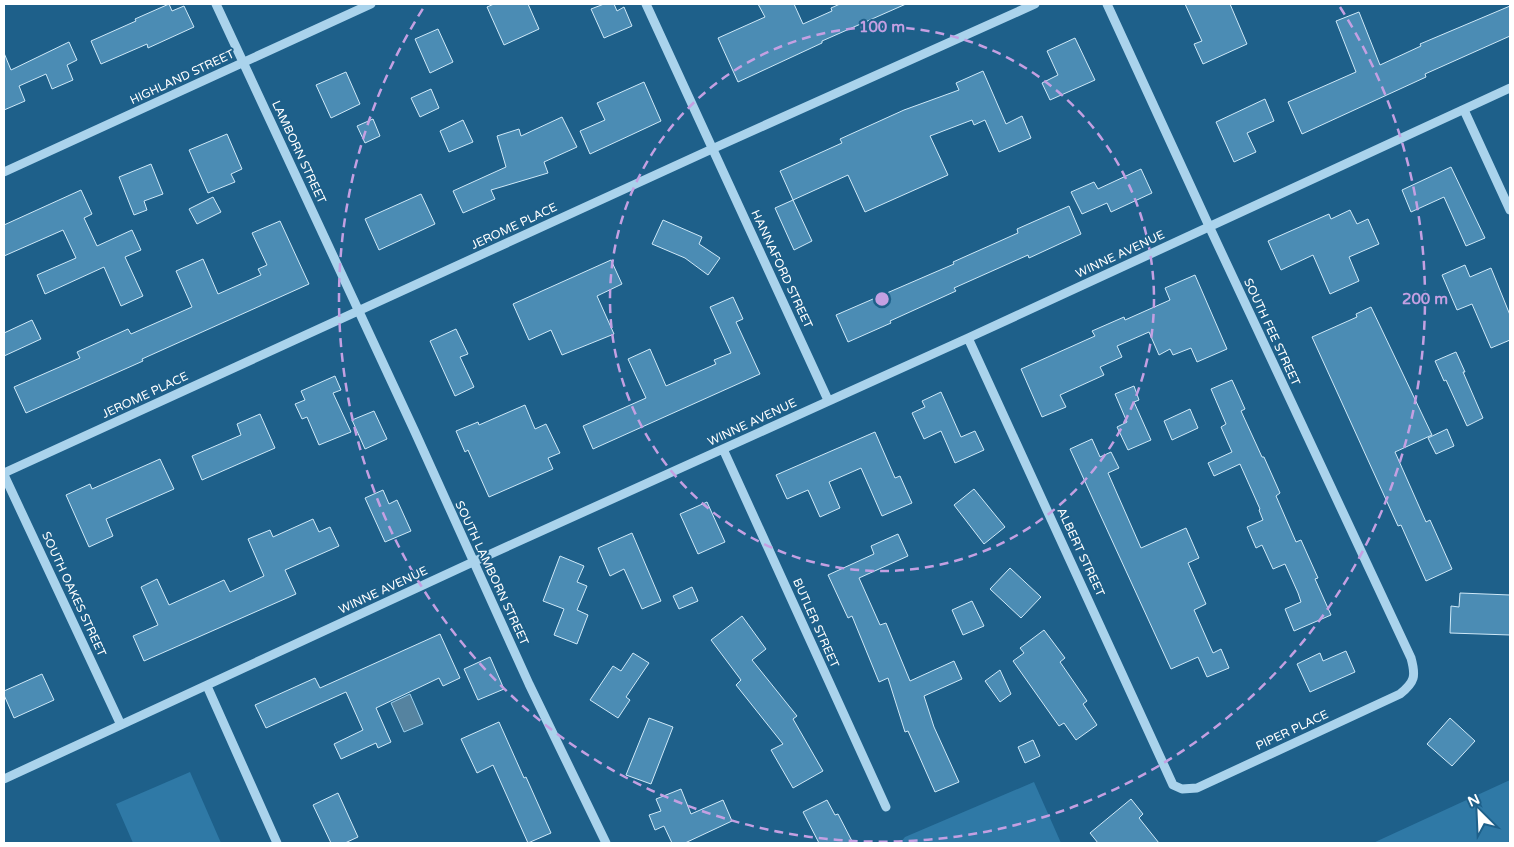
<svg xmlns="http://www.w3.org/2000/svg" width="1514" height="847" font-family="'Varela Round',sans-serif">
<style>
.green{fill:#2f79a6}
.water{fill:#5583a0;stroke:#9dd0ed}
.building{fill:#4b8cb4;stroke:#cfe9f8}
.lines{fill:none;stroke-linecap:round;stroke-linejoin:round}
.minor{stroke:#aad3ec;stroke-width:9}
.ring{fill:none;stroke:#c4a0e2;stroke-width:2.5;stroke-dasharray:9 6}
.labels{text-anchor:middle;stroke-width:4;stroke-linejoin:round;paint-order:stroke}
.street-label{font-size:12px;fill:#fff;stroke:#1e608a}
.centre{fill:#c4a0e2;stroke:#1e608a;stroke-width:2.5}
.ring-label{font-size:15px;text-anchor:middle;font-weight:bold;fill:#c4a0e2;stroke:#1e608a;stroke-width:4;stroke-linejoin:round;paint-order:stroke}
</style>
<rect width="100%" height="100%" fill="#1e608a"/>
<!-- green -->
<path class="green" d="M190,772L221,843H133L116,804Z
M1510,780V843H1373Z
M1034,782L1061,843H900L905,837Z"/>
<!-- water -->
<path class="water" d="M410,694L423,724L404,732L391,703Z"/>
<!-- building -->
<path class="building" d="M169,4L172,11L184,6L194,27L148,48L147,44L101,64L91,41L136,21L135,19Z
M494,4H528L539,29L504,45L487,7Z
M604,4H614L617,11L624,7L632,26L604,38L591,9Z
M758,4H794L803,24L832,11L831,8L840,4H906L822,41V43L738,82L718,38L765,17Z
M1185,4H1230L1247,44L1203,64L1194,44L1202,41Z
M1510,6V36L1425,74L1426,77L1302,134L1288,102L1356,72L1336,21L1359,12L1380,65L1421,46L1420,44Z
M438,29L453,62L430,73L415,39Z
M1075,38L1095,80L1050,100L1042,83L1058,75L1047,51Z
M69,42L77,60L67,65L73,80L52,89L46,74L19,86L25,101L4,110V53L11,70Z
M983,71L1006,124L1022,116L1031,138L999,152L985,120L974,125L972,120L930,136L948,175L865,212L848,175L793,200L780,171L842,143L840,139L904,110L959,90L956,83Z
M346,72L360,104L331,118L316,85Z
M644,82L661,121L590,154L580,131L605,120L597,103Z
M431,89L439,108L420,117L411,98Z
M1265,99L1274,121L1247,133L1256,152L1234,162L1216,122Z
M562,117L577,147L544,162L548,173L491,190L495,199L463,213L453,191L506,167L497,136L519,129L521,136Z
M373,119L380,136L365,143L357,126Z
M463,120L473,142L449,152L440,131Z
M227,134L242,169L231,174L235,182L208,193L189,150Z
M151,164L163,194L144,201L147,210L134,215L119,177Z
M1451,167L1485,238L1466,246L1444,197L1411,212L1402,190Z
M1141,169L1152,193L1111,212L1107,203L1082,214L1071,192L1094,182L1098,189Z
M81,190L92,214L84,218L97,246L132,230L141,250L125,257L143,296L121,306L104,267L45,294L37,275L76,258L63,230L4,256V225Z
M421,194L435,224L379,250L365,219Z
M213,197L221,212L197,224L189,209Z
M793,200L812,241L794,250L775,208Z
M1069,206L1081,234L1029,258L1028,255L954,288L956,291L890,321L891,323L848,342L836,315L954,264L953,262L1018,233L1017,229Z
M1350,210L1357,224L1368,219L1379,244L1349,257L1359,281L1330,294L1313,255L1281,270L1268,241L1329,214L1331,219Z
M663,220L702,237L699,244L720,258L708,275L685,258L652,244Z
M280,221L309,284L142,359L143,361L26,413L14,387L80,358L77,352L128,329L131,334L192,307L176,271L203,259L218,294L261,275L258,269L267,265L252,233Z
M611,260L622,284L597,296L614,334L562,355L551,330L529,340L513,304Z
M1465,265L1470,277L1491,268L1510,315V340L1491,348L1472,304L1457,310L1442,275Z
M1195,275L1227,349L1197,362L1191,348L1173,355L1170,349L1159,355L1149,332L1117,346L1122,357L1100,367L1104,375L1060,395L1066,407L1042,417L1021,369L1095,336L1092,331L1124,317L1125,320L1170,300L1165,288Z
M733,297L743,319L736,322L760,374L593,449L583,426L646,398L628,359L650,349L666,386L716,364L714,360L731,353L710,307Z
M1371,307L1432,435L1395,452L1426,522L1430,520L1452,569L1426,581L1401,525L1398,526L1312,337L1357,317L1356,314Z
M32,320L41,339L4,356V333Z
M456,329L468,354L460,357L474,387L455,396L430,341Z
M1456,352L1465,372H1463L1483,418L1467,426L1446,380L1444,381L1435,361Z
M335,376L341,390L333,393L351,432L319,445L307,417L302,419L295,404L305,400L301,391Z
M1232,380L1245,409L1241,411L1262,457H1264L1280,493L1276,496L1296,542L1301,540L1318,578L1315,579L1331,615L1294,631L1285,609L1301,602L1298,593L1285,564L1273,569L1262,545L1256,548L1247,527L1263,520L1259,510L1260,509L1240,464L1214,476L1208,463L1232,452L1221,427L1226,424L1211,389Z
M1134,386L1139,400L1134,402L1151,440L1128,450L1117,427L1127,422L1115,394Z
M941,392L961,437L975,431L984,450L955,463L941,431L924,439L912,413L925,407L922,401Z
M525,405L535,429L546,424L560,453L548,458L553,469L489,497L468,450L465,452L456,431L478,422L479,425Z
M1190,409L1198,428L1172,440L1164,421Z
M374,411L387,439L365,449L352,420Z
M260,414L275,448L202,480L192,456L241,435L237,424Z
M1447,429L1454,446L1436,454L1428,438Z
M875,432L895,478L900,476L912,503L882,516L861,468L829,482L840,508L820,517L808,490L787,499L776,475Z
M1092,439L1100,457L1111,452L1119,468L1108,473L1141,548L1186,528L1199,558L1188,563L1206,604L1194,610L1213,653L1221,649L1229,668L1207,677L1198,657L1171,669L1070,449Z
M160,459L174,489L106,519L113,536L89,547L66,495L90,484L92,489Z
M974,489L1005,527L984,544L954,505Z
M383,490L389,504L397,500L411,531L385,542L365,498Z
M707,502L725,542L698,554L680,514Z
M313,519L319,532L330,527L339,546L285,570L296,594L144,661L133,636L158,625L141,587L157,579L169,605L224,580L230,592L264,576L248,539L270,530L273,537Z
M632,533L661,601L642,609L624,569L610,576L598,548Z
M898,534L908,556L859,578L880,625L886,623L910,681L954,661L962,679L924,696L934,727L959,782L935,792L908,731L905,732L888,678L879,682L852,616L848,618L828,575L874,554L871,546Z
M560,556L584,566L577,582L587,586L577,610L588,615L577,644L554,635L564,609L543,601Z
M1010,568L1041,597L1021,618L990,589Z
M692,587L698,601L679,609L673,596Z
M1460,593L1510,595V635L1450,633L1451,606L1459,607Z
M972,601L984,626L963,635L952,610Z
M742,616L766,649L752,660L797,716L793,719L823,771L793,788L771,750L783,744L736,685L741,680L711,640Z
M1044,630L1065,658L1060,662L1087,701L1083,704L1097,725L1076,740L1064,723L1059,726L1013,661L1024,653L1020,648Z
M440,634L460,678L443,686L439,678L376,708L391,742L378,748L376,743L341,759L334,744L363,730L346,692L266,728L255,705L315,678L320,688Z
M1346,651L1355,672L1310,692L1297,664L1320,653L1323,661Z
M633,653L649,663L626,697L630,700L618,718L590,700L613,666L621,671Z
M490,657L504,689L478,700L464,669Z
M1000,670L1011,694L1000,702L985,681Z
M42,674L54,700L14,718L4,695V691Z
M649,718L673,727L651,784L626,775Z
M1450,718L1475,741L1452,766L1427,744Z
M499,722L524,778L526,777L551,833L528,843L493,765L477,773L461,739Z
M1033,740L1040,756L1025,763L1018,747Z
M681,789L691,814L723,800L732,821L685,843H672L664,826L655,830L649,815L661,811L656,799Z
M338,793L358,837L345,843H331L313,805Z
M1131,799L1143,814L1139,818L1159,843H1098L1090,833Z
M827,800L835,815L838,814L853,843H819L803,812Z"/>
<g class="lines">
<!-- minor -->
<path class="minor" d="M216,4L415,432L529,684L606,843
M646,4L828,400
M1464,110L1510,210
M4,172L371,4
M968,338L1173,785L1182,789L1197,788L1400,694C1415,682 1416,676 1411,658L1209,226L1107,4
M723,449L886,807
M4,473L712,149L1035,4
M4,475L121,725
M207,686L277,843
M4,779L473,562L968,338L1510,88"/>
</g>
<!-- distance rings -->
<g class="ring">
<circle cx="882" cy="299" r="272"/>
<path d="M1340 7A543 543 0 1 1 424 7"/>
</g>
<g class="labels">
<!-- street labels -->
<g class="street-label">
<text transform="translate(182 77) rotate(-25)" y="4">HIGHLAND STREET</text>
<text transform="translate(299 152) rotate(65)" y="4">LAMBORN STREET</text>
<text transform="translate(514 226) rotate(-25)" y="4">JEROME PLACE</text>
<text transform="translate(1120 254) rotate(-25)" y="4">WINNE AVENUE</text>
<text transform="translate(782 269) rotate(65)" y="4">HANNAFORD STREET</text>
<text transform="translate(1272 332) rotate(65)" y="4">SOUTH FEE STREET</text>
<text transform="translate(145 395) rotate(-25)" y="4">JEROME PLACE</text>
<text transform="translate(752 422) rotate(-25)" y="4">WINNE AVENUE</text>
<text transform="translate(1081 552) rotate(65)" y="4">ALBERT STREET</text>
<text transform="translate(492 573) rotate(65)" y="4">SOUTH LAMBORN STREET</text>
<text transform="translate(383 590) rotate(-25)" y="4">WINNE AVENUE</text>
<text transform="translate(74 594) rotate(65)" y="4">SOUTH OAKES STREET</text>
<text transform="translate(816 623) rotate(66)" y="4">BUTLER STREET</text>
<text transform="translate(1292 730) rotate(-25)" y="4">PIPER PLACE</text>
</g>
</g>
<circle cx="882" cy="299" r="8" class="centre"/>
<g class="ring-label">
<text x="882" y="32">100 m</text>
<text x="1425" y="304">200 m</text>
</g>
<!-- border -->
<rect width="1514" height="847" fill="none" stroke="#ffffff" stroke-width="10"/>
<!-- north arrow -->
<g transform="translate(1479 812) rotate(336)" stroke="#1e608a" stroke-width="4" paint-order="stroke">
<path d="M0-4L9 19L0 12L-9 19Z" fill="#ffffff"/>
<text y="-8" font-size="14" font-weight="bold" text-anchor="middle" fill="#ffffff">N</text>
</g>
</svg>
